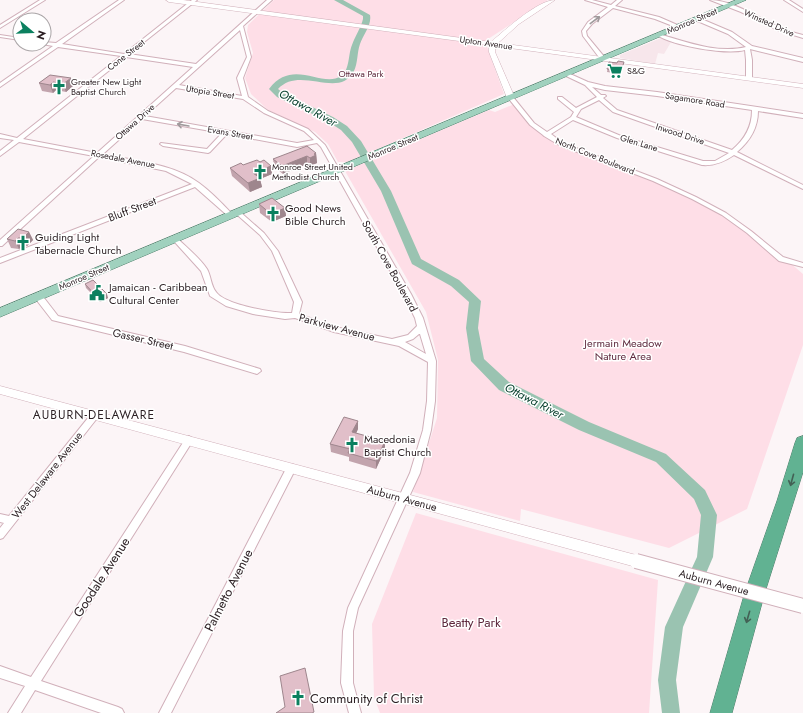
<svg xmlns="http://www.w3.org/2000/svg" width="803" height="713" font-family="Jost,sans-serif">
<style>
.built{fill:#f7e6eb}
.green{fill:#fedee7}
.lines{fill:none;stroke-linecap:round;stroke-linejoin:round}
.river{fill:#9ac3b1;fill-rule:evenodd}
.minor-casing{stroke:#d1b0ba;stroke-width:2}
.tertiary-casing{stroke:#d1b0ba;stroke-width:1}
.primary-casing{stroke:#4e7f6b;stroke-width:1}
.motorway-casing{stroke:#4e7f6b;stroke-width:1}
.minor{fill:#fff;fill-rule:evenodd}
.tertiary{fill:#fff;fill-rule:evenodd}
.primary{fill:#a0d1be;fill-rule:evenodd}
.motorway{fill:#61b292;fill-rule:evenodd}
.tertiary-bridge-casing{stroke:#d1b0ba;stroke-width:16;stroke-linecap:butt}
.tertiary-bridge{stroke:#fff;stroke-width:14}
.wall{fill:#c2a4ad}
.shaded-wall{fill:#9e868d}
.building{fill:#e1bfc9;stroke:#9e868d}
.oneway{stroke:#a09a9c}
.oneway2{stroke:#436155}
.labels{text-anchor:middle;stroke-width:3;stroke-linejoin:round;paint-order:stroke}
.far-street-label{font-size:9px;fill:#2b1f23;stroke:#fff}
.far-poi-label{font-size:9px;fill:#2b1f23;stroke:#fff;text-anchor:start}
.far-park-label{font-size:9px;fill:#5e2a3e;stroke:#fff}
.poi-label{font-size:11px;fill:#2b1f23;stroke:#fff;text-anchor:start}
.street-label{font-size:11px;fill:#2b1f23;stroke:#fff}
.park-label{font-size:11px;fill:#5e2a3e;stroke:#fff}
.water-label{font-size:12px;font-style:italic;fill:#0f4533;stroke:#fff}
.neighbourhood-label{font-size:12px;letter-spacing:1px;fill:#2b1f23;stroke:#fff}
.near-street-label{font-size:13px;fill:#2b1f23;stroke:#fff}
.near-park-label{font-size:13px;fill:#5e2a3e;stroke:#fff}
.near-poi-label{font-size:13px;fill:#2b1f23;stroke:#fff;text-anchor:start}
</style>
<rect width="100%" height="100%" fill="#fcf5f7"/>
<!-- built -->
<path class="built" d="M661,38L671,42L664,54L658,53L655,64L620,58V55Z"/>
<!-- green -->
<path class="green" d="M274,0H548L488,39L487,47L504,94L348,162H338L328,144L315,132L268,110L251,94L245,78L253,53L247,32L248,25Z
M517,103L535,124L563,143L679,188L726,213L753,231L803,274V345L747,509L669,548L521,509L520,521L413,492L437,418L438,360L426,312L345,171L489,110L495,112Z
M416,513L658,580L649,713H380L374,697L372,624Z"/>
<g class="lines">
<!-- river -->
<path class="river" d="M334,0H343L370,15C372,25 363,35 360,44C357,52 358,63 354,71C339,100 300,65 278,89L283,93L333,117L347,126L361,141L391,191L421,259L459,280L481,301L478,328L484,359L509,382L589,422L666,454L705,490L717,515L713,557L683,627L676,680L680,713H662L658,680L665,627L697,557L701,515L694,499L656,462L579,430L499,390L471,361L466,328L469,302L451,286L412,264L381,191L352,142L341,130L327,121L277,97L269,89C293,57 322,89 341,76C350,70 348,54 352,45C355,36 361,28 363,19V16Z"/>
<defs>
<path id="minor" d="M40,0H45L0,28V25Z
M119,0H124L62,44L124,54L192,0H197L129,54L196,64L267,0H272L243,26L251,57L243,78L248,97L268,111L308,129L325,145L411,294L423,318L436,361L435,401L431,430L420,473L358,608L353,631V683L361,713H349L341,683L343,631L348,608L410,473L423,430L427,401L428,362L399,346L334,332L295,318L285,319L253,314L226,306L210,296L201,271L172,239L175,237L177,238C186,247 200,258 207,269C211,276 211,286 216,292C225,305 276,314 292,313L294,302L272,251L260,235L234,212L235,211H239L264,233L278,251L302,302L299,314L335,327L392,339L408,335L417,326L415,318L403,294L321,147L317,143L297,147L227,134L210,152L208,153L163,146L160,144L161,143L207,149L222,133L142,119L103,154C134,161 172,163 199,183C210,191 222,203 232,214V216H228L195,187L0,263V258L192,184L166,171L99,157L2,246H0V240L94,156L19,142L0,156V151L14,140L0,138V134L17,138L121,56L58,47L0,87V83L53,46L42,44H44V42L56,43ZM240,30L247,57L237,78L242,96L179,85ZM126,57L193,67L97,153L23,139ZM176,88L243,99L264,113L304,131L314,140L297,143L145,116ZM419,334H420L426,354L405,342L413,339Z
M585,0H592L611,5L617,0H622L615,6L659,17L682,27L678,28L655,19L613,8L592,24L586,31L587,36L606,59L601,60L583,36L582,31L588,22L608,7Z
M710,0C732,0 759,18 779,27C787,31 795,33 803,35V38L777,30L741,12Z
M784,0H789L803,9V12Z
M695,18H699L732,32L752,46L803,58V62L750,49L752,60V78L749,80L746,78V60L745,50C726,55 673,46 657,35L659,34C686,42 718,54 746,47L728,34L695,20Z
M0,35L20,38V40L0,37Z
M564,73H568L588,82L605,86L657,92L803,114V118L758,111C758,128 750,141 737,152L803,185V189L734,155C724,162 714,166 702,165L617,138L573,120L551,134L563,143L657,179L696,197L726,213L751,231L783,257L803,263V267L779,261L747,233L722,215L692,199L653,181L559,145L544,136L543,135L530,125L509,99V97H513L534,123L547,132L571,117L574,112L558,99V97H562L576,108L597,97L585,85L564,75ZM592,87L605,90L657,96L752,110C752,127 745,139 732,150L617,110L603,98L606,96L605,95H601ZM599,100L613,112L729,153L715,161H703L621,136L576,117L581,109Z
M35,294H41L58,316L185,346L260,369L261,371L257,374L184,352L52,320L35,298L34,296Z
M95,412L98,413L99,415L98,417L3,538L0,539V528L4,523L0,522V514L9,516L92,413Z
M189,436L192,438L193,440L192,442L41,681L118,707L122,709L124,713H101L35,690L21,713H8L25,686L0,678V666L31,677L186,438Z
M291,464L294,465L296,468L171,713H159L288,465Z"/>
<path id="tertiary" d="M166,0H183L491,42C505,30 538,0 555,0L519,24L498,43L803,84V88L495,46V52L515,98L511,100L507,98L489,52V45L169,2Z
M0,386L636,555L641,557L643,561L641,565L636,567L0,394Z"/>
<path id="primary" d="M736,0H746L0,317V308Z"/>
<path id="motorway" d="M803,436V472L765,592L732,713H710L745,592L777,501L795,443L797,438Z"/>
</defs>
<!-- minor casing -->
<use href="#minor" class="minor-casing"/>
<!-- tertiary casing -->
<use href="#tertiary" class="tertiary-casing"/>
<!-- primary casing -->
<use href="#primary" class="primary-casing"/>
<!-- motorway casing -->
<use href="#motorway" class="motorway-casing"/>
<!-- minor -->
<use href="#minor" class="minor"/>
<!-- tertiary -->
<use href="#tertiary" class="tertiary"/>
<!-- primary -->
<use href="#primary" class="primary"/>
<!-- motorway -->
<use href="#motorway" class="motorway"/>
<defs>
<path id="tertiary-bridge" d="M636,561L803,606"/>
</defs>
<!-- tertiary-bridge casing -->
<use href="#tertiary-bridge" class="tertiary-bridge-casing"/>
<!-- tertiary-bridge -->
<use href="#tertiary-bridge" class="tertiary-bridge"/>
</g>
<!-- wall -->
<path class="wall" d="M609,62L617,63L624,62L621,74L607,72Z
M50,75L73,86L66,92L56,90L53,93L42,91L39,83Z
M316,153L317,163L310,166L307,164L283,174L274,167L273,159Z
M260,162L271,166L272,174L260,179L262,187L250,192L232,176L230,168Z
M259,204L285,208L286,216L272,222L260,213Z
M29,232L33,240L27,246H22L19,249L11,248L7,239Z
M85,284L108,298L100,302L86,288Z
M358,421V429L356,433L385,449L376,469L349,461V457L331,452L330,444Z"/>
<!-- shaded-wall -->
<path class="shaded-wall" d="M71,78L73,86L66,92L63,84Z
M53,82L56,90L53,93L50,85Z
M316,153L317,163L310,166V158L314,154Z
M307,156V164L283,174L282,166Z
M271,166L272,174L260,179L262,187L250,192L248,183L253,173Z
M285,208L286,216L272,222L271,214Z
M29,232L33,240L27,246L23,238Z
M18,238L22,246L19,249L15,241Z
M107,294L108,298L100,302L98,298Z
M358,421V429L353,440L352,432Z
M385,441V449L376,469V461Z"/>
<!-- building -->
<path class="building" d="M618,61L624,62L621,71L607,69L609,62L617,63Z
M50,75L71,78L63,84L53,82L50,85L39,83Z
M307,146L316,153L314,154L316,155L310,158L307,156L282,166L273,159Z
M257,160L260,162L264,160L271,166L253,173L260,178L248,183L230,168L241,163L243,165Z
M272,198L285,208L271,214L259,204Z
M18,229L29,232L23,238H18L15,241L7,239Z
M93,280L107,294L98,298L85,284Z
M344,417L358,421L352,432L385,441L376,461L348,453L350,449L330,444Z
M305,668L314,712L312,713H276L285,707L280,676Z"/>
<!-- one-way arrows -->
<defs><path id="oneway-shaft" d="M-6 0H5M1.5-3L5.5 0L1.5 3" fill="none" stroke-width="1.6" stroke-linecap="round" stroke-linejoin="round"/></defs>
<g class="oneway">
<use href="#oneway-shaft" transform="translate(595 20) rotate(-37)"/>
<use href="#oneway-shaft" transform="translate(183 125) rotate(-170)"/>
</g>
<g class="oneway2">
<use href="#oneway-shaft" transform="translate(792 480) rotate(105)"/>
<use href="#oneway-shaft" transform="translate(748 617) rotate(106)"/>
</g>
<!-- icons -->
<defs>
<symbol id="supermarket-bare" viewBox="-9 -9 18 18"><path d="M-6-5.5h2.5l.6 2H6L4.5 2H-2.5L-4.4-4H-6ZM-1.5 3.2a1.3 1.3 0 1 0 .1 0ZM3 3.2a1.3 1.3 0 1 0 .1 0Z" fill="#0b805f" stroke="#fff" stroke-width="2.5" paint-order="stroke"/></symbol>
<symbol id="church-bare" viewBox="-9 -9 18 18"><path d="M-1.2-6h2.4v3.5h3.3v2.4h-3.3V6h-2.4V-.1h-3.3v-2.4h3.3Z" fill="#0b805f" stroke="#fff" stroke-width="2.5" paint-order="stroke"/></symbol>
<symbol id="civic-bare" viewBox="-9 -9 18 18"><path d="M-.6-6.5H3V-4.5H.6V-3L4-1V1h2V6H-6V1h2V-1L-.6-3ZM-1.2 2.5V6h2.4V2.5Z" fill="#0b805f" stroke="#fff" stroke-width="2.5" paint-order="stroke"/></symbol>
</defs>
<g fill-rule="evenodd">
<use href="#supermarket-bare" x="604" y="60" width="22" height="22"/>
<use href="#church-bare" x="48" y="76" width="22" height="22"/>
<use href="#church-bare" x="249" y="161" width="22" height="22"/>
<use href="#church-bare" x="262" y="203" width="22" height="22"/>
<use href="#church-bare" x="12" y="232" width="22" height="22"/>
<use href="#civic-bare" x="86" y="282" width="22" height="22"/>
<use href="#church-bare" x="341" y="434" width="22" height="22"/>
<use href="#church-bare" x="287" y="687" width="22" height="22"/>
</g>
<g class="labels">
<!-- far-street labels -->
<g class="far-street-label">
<text transform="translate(692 21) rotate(-23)" y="3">Monroe Street</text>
<text transform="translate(769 23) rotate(24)" y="3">Winsted Drive</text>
<text transform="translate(486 43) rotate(8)" y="3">Upton Avenue</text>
<text transform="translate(126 55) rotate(-38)" y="3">Cone Street</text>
<text transform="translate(210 92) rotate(9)" y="3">Utopia Street</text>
<text transform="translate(695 100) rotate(9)" y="3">Sagamore Road</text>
<text transform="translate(135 122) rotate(-42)" y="3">Ottawa Drive</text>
<text transform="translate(230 133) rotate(10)" y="3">Evans Street</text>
<text transform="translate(680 134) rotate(18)" y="3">Inwood Drive</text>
<text transform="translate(639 143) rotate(17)" y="3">Glen Lane</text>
<text transform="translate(393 147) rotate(-23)" y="3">Monroe Street</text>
<text transform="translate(595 156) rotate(22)" y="3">North Cove Boulevard</text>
<text transform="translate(123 159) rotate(11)" y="3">Rosedale Avenue</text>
<text transform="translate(84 277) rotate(-23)" y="3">Monroe Street</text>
</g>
<!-- far-poi labels -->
<g class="far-poi-label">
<text x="627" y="74">S&amp;G</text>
<text x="71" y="85">Greater New Light<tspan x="71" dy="10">Baptist Church</tspan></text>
<text x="272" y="170">Monroe Street United<tspan x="272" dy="10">Methodist Church</tspan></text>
</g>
<!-- far-park labels -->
<g class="far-park-label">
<text x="361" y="77">Ottawa Park</text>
</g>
<!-- poi labels -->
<g class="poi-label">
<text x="285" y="212">Good News<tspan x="285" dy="13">Bible Church</tspan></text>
<text x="35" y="241">Guiding Light<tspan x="35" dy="13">Tabernacle Church</tspan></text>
<text x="109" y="291">Jamaican - Caribbean<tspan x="109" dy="13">Cultural Center</tspan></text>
<text x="364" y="443">Macedonia<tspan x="364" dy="13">Baptist Church</tspan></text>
</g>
<!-- street labels -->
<g class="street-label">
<text transform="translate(132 209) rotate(-21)" y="4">Bluff Street</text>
<text transform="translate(390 266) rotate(61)" y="4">South Cove Boulevard</text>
<text transform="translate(337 327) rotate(15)" y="4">Parkview Avenue</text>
<text transform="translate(143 339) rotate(13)" y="4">Gasser Street</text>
<text transform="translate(47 475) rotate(-52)" y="4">West Delaware Avenue</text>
<text transform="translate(402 498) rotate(15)" y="4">Auburn Avenue</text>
<text transform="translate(714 582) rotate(15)" y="4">Auburn Avenue</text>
</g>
<!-- park labels -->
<g class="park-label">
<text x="623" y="347">Jermain Meadow<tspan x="623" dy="13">Nature Area</tspan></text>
</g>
<!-- water labels -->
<g class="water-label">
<text transform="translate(308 108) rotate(29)" y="4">Ottawa River</text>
<text transform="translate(534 401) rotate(27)" y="4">Ottawa River</text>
</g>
<!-- neighbourhood labels -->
<g class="neighbourhood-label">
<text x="94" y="419">AUBURN-DELAWARE</text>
</g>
<!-- near-street labels -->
<g class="near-street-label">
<text transform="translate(101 577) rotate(-57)" y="5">Goodale Avenue</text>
<text transform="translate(228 590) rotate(-63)" y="5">Palmetto Avenue</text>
</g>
<!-- near-park labels -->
<g class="near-park-label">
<text x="471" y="627">Beatty Park</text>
</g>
<!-- near-poi labels -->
<g class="near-poi-label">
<text x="310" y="703">Community of Christ</text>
</g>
</g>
<!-- north arrow -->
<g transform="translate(32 32) rotate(109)"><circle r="19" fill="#ffffff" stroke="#aaa5a7"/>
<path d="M0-3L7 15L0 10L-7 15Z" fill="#0b805f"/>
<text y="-6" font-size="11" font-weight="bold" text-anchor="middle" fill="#2b1f23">N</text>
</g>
</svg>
